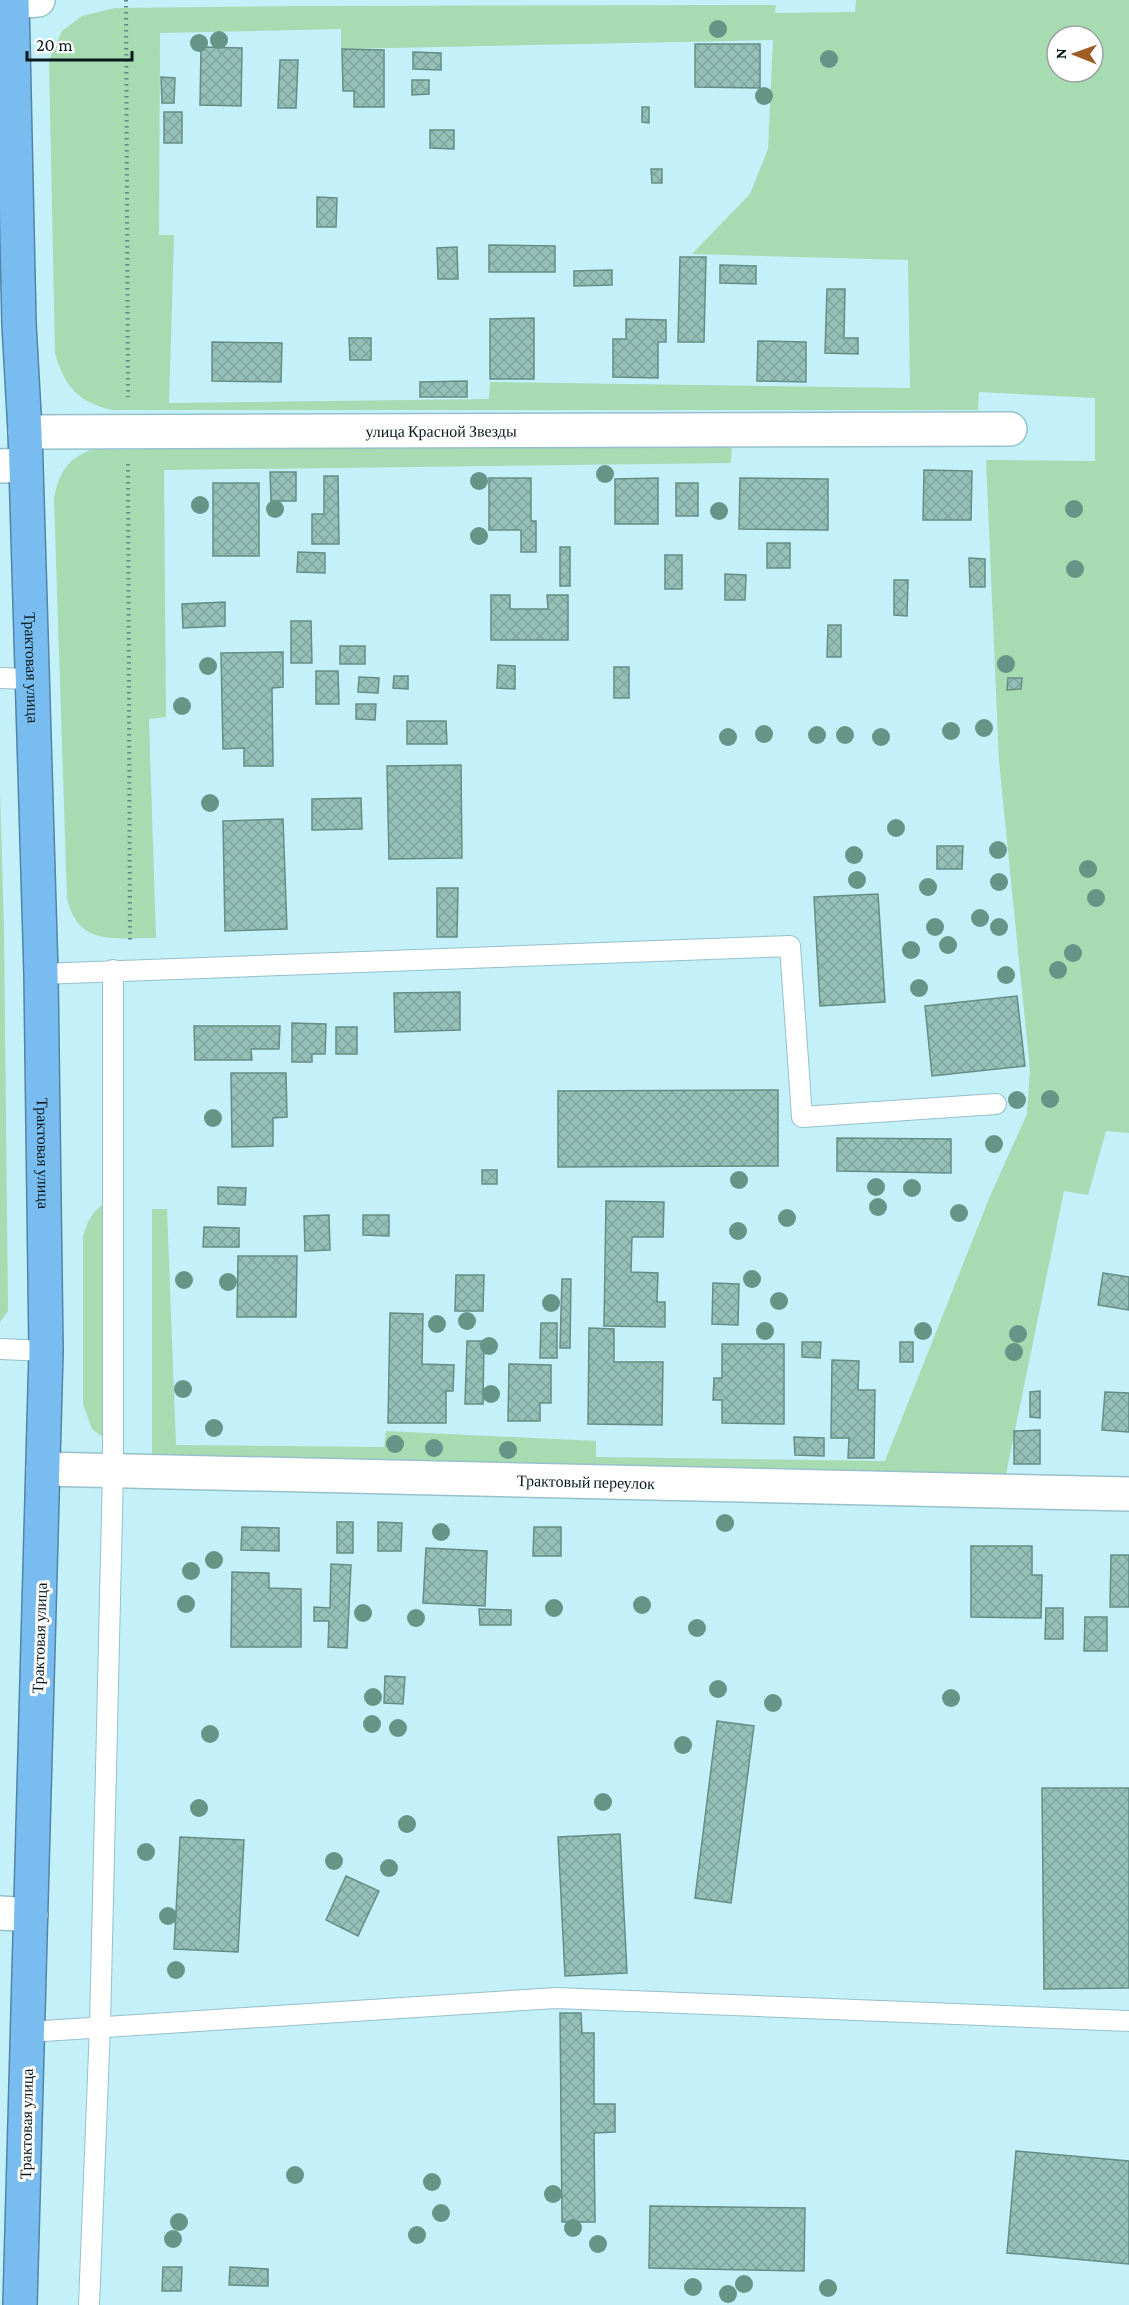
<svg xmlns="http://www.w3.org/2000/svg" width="1129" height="2305" font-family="'Crimson Pro',serif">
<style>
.grass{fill:#a7dbb1;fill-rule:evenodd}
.building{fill:url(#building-cross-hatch);stroke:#648d85;stroke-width:1.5}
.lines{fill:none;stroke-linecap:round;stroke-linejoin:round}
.lane-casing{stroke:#96c1ca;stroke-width:22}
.street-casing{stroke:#96c1ca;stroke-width:36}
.highway-casing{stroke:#5184a6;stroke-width:36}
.path{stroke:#648288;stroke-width:4;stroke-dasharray:1.5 4.5;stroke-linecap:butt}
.lane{stroke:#fff;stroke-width:20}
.street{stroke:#fff;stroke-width:33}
.highway{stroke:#79bdf0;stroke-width:33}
.tree{fill:#659586}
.labels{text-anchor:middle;stroke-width:6;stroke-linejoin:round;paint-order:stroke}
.street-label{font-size:16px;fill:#08191d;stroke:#fff}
</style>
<defs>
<pattern id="building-cross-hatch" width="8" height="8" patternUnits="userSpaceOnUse" patternTransform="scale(1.5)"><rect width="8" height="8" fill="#95c0b7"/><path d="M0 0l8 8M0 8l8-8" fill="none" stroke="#7fa49d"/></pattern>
</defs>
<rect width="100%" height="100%" fill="#c4f0f9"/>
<!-- grass -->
<path class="grass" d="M856,0H1129V1133L1106,1131L1088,1195L1064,1191L1005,1479L152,1460V1209H167L176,1445L384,1447L386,1431L596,1441V1457L885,1461L990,1196L1027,1114L1030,1070L999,761L986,460L1095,461V398L979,392L978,410H112C78,402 64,386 55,353L49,60L62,31L82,16L115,8L297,6L776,5L775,13L855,12ZM341,29V49L773,40L768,149L750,194L692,254L908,260L910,388L490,382L489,399L169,403L174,235H159L160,33ZM1057,36H1093V72H1057Z
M732,440L731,463L164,470L166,717L149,719L156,938C116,937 78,948 67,898L54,498C59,473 67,459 91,450Z
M0,789L4,930L8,1311L0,1322Z
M109,1201L108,1441L92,1429L83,1404V1237C87,1221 93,1209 109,1201Z"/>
<!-- building -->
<path class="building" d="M695,44H760V88L695,87Z
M201,47L242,48L241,106L200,105Z
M342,49L384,50V107H354V91H343Z
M413,52L441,53V70L413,69Z
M280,60H298L296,108H278Z
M161,77L175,78L174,103H162Z
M412,80H429V94L412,95Z
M642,107H649V123L642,122Z
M164,112H182V143H164Z
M430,130H454V149L430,148Z
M651,169H662V183H652Z
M317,197L337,198L336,227H317Z
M489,245L555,246V272H489Z
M457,247L458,279H438L437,248Z
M680,257H706L704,342H678Z
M720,265L756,266V284L720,283Z
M612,270V285L574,286V271Z
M827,289H845L844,338H858V354L825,353Z
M534,318V379H490V319Z
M626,319L666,320V342H658V378L613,377V339H626Z
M349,338H371V360H350Z
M758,341L806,342V382L757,381Z
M212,342L282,343L281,382L212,381Z
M467,381V397H420V382Z
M924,470L972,471L971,520H923Z
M270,472H296V501H271Z
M324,476H338L339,544H312V514H324Z
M489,478H531V521H536V552H521V530H489Z
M658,478V524H615V479Z
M740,478L828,479V530L739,529Z
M213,483H259V556H213Z
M676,483H698V516H676Z
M767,543H790V568H767Z
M560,547H570V586H560Z
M298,552L325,553V573L297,572Z
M665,555H682V589H665Z
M969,558L985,559V587H970Z
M725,574L746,575L745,600H725Z
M894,580H908L907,616L894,615Z
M491,595H510V609H548L547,595H568V640H491Z
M225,602V626L183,628L182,604Z
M291,621H311L312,663H291Z
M828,625H841V657H827Z
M340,646H365V664H340Z
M283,652V687L272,688L273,766H244V748L223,749L221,653Z
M498,665L515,666V689L497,688Z
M614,667H629V698H614Z
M316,671H338L339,704H316Z
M394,676H408V689L393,688Z
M359,677L379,678L378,693L358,692Z
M1008,678H1022L1021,689L1007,690Z
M356,704H376L375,720L356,719Z
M407,721H446L447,744H407Z
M461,765L462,858L389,859L387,766Z
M361,798L362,829L312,830V799Z
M283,819L287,929L225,931L223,821Z
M937,846H963L962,869H937Z
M437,888H458L457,937H437Z
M878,894L885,1002L820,1006L814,897Z
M460,992V1030L395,1032L394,993Z
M1017,996L1025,1066L932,1076L925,1006Z
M292,1023L326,1024L325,1054H312V1062H292Z
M194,1026H280L279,1049H251L252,1060H195Z
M336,1027H357V1054H336Z
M231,1073H286L287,1117L273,1118V1146L232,1147Z
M778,1090V1166L558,1167V1091Z
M837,1138L951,1139V1173L837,1171Z
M482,1170H497V1184H482Z
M218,1187L246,1188L245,1205L218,1204Z
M606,1201L664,1202L663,1237H632L631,1272L658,1273L657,1302H665V1327L604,1326Z
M329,1215L330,1250L305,1251L304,1216Z
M363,1215H389V1236L363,1235Z
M204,1227L239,1228V1247H203Z
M238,1256H297L296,1317H237Z
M1103,1273L1129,1277V1310L1098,1305Z
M456,1275H484L483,1311H455Z
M562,1279H571L570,1348H560Z
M713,1283L739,1284L738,1325L712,1324Z
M390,1313L423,1314L422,1364L454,1365L453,1391H446V1423H388Z
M541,1323H557V1358H540Z
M589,1328L614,1329V1362H663L662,1425L588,1424Z
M467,1341H484L483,1404H465Z
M802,1342H821L820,1358L802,1357Z
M900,1342H913V1362H900Z
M722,1344H784V1424L722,1423V1400H713L714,1378H722Z
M832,1360L859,1361L858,1390H875L874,1458H848L849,1438H831Z
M509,1364L551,1365V1403H540V1421H508Z
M1040,1391V1418L1030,1417V1392Z
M1105,1392L1129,1393V1432L1102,1430Z
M1040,1430V1464H1014V1431Z
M794,1437L824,1438V1456L795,1455Z
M337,1522H353V1553H337Z
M378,1522L402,1523L401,1551H378Z
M242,1527L279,1528V1551L241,1550Z
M534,1527H561V1556H533Z
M971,1546H1032V1575H1042L1041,1618L971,1617Z
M426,1548L487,1551L485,1606L423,1603Z
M1111,1555H1129V1607H1110Z
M331,1564L351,1565L347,1648L328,1647L329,1621H314V1607L330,1608Z
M232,1572L269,1573V1588L301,1589V1647H231Z
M1046,1608H1063V1639H1045Z
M479,1609L511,1610V1625H480Z
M1085,1617H1107V1651H1084Z
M385,1676L405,1677L403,1704L384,1703Z
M717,1721L754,1726L731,1903L695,1898Z
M1042,1788H1129V1988L1044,1989Z
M620,1834L627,1973L565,1976L558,1837Z
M180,1837L244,1840L238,1952L174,1949Z
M346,1876L379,1891L358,1936L326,1920Z
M560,2013H581L582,2033H594V2104H615V2132L594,2133L595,2222H562Z
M1016,2151L1129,2161V2264L1007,2253Z
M650,2206L805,2208L804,2271L649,2268Z
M163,2267H182L181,2291H162Z
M230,2267L268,2269V2286L229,2285Z"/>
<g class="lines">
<defs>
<path id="lane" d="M0,678L32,679
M41,974L790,946L802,1117L996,1104
M0,1349L46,1351
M28,2032L556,1998L1129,2021
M89,2305L100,2026L113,1470V970"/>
<g id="street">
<path d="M12,2L38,0"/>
<path id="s1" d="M25,432L1010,429"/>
<path d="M0,466L25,465"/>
<path id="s2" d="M43,1469L1129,1494"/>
<path d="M0,1913L31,1915"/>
</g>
<g id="highway">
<path id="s3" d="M12,0L19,324L25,432L41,974L46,1351L20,2305"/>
</g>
</defs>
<!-- lane casing -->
<use href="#lane" class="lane-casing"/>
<!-- street casing -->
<use href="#street" class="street-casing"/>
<!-- highway casing -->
<use href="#highway" class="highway-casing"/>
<!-- path -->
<path class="path" d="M126,0L128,397
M128,464L130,943"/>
<!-- lane -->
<use href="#lane" class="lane"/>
<!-- street -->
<use href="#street" class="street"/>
<!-- highway -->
<use href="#highway" class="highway"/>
</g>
<!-- trees -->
<g class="tree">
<circle cx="718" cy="29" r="9"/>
<circle cx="219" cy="40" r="9"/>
<circle cx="199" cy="43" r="9"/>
<circle cx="829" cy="59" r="9"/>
<circle cx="764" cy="96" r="9"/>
<circle cx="605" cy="474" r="9"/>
<circle cx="479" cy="481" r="9"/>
<circle cx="200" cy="505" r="9"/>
<circle cx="275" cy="509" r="9"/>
<circle cx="1074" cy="509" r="9"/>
<circle cx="719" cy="511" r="9"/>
<circle cx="479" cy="536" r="9"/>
<circle cx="1075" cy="569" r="9"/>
<circle cx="1006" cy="664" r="9"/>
<circle cx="208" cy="666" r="9"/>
<circle cx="182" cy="706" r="9"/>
<circle cx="984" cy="728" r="9"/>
<circle cx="951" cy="731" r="9"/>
<circle cx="764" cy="734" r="9"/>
<circle cx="817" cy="735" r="9"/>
<circle cx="845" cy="735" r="9"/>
<circle cx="728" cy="737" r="9"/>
<circle cx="881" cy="737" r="9"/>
<circle cx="210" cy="803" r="9"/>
<circle cx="896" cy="828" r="9"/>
<circle cx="998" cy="850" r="9"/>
<circle cx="854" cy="855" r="9"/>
<circle cx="1088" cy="869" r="9"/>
<circle cx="857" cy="880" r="9"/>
<circle cx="999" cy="882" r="9"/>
<circle cx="928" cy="887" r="9"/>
<circle cx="1096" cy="898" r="9"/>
<circle cx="980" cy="918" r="9"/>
<circle cx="935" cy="927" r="9"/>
<circle cx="999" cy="927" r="9"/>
<circle cx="948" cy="945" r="9"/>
<circle cx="911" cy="950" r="9"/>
<circle cx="1073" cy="953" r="9"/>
<circle cx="1058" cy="970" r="9"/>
<circle cx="1006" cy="975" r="9"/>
<circle cx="919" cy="988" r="9"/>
<circle cx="1050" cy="1099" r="9"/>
<circle cx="1017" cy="1100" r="9"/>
<circle cx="213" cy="1118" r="9"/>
<circle cx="994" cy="1144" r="9"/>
<circle cx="739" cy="1180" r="9"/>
<circle cx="876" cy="1187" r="9"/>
<circle cx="912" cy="1188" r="9"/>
<circle cx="878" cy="1207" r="9"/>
<circle cx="959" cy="1213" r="9"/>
<circle cx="787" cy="1218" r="9"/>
<circle cx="738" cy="1231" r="9"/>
<circle cx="752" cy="1279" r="9"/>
<circle cx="184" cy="1280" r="9"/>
<circle cx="228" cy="1282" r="9"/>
<circle cx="779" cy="1301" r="9"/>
<circle cx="551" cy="1303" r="9"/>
<circle cx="467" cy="1321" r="9"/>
<circle cx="437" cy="1324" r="9"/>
<circle cx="765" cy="1331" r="9"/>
<circle cx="923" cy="1331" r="9"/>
<circle cx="1018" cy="1334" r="9"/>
<circle cx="489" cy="1346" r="9"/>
<circle cx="1014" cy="1352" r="9"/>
<circle cx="183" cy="1389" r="9"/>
<circle cx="491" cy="1394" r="9"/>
<circle cx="214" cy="1428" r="9"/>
<circle cx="395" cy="1444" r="9"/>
<circle cx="434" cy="1448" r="9"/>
<circle cx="508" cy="1450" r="9"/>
<circle cx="725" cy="1523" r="9"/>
<circle cx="441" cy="1532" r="9"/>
<circle cx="214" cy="1560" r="9"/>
<circle cx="191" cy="1571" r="9"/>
<circle cx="186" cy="1604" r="9"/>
<circle cx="642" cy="1605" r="9"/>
<circle cx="554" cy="1608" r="9"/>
<circle cx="363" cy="1613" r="9"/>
<circle cx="416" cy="1618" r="9"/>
<circle cx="697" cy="1628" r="9"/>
<circle cx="718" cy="1689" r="9"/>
<circle cx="373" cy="1697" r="9"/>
<circle cx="951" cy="1698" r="9"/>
<circle cx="773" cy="1703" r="9"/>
<circle cx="372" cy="1724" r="9"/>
<circle cx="398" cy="1728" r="9"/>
<circle cx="210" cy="1734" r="9"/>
<circle cx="683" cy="1745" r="9"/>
<circle cx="603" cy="1802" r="9"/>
<circle cx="199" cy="1808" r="9"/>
<circle cx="407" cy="1824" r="9"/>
<circle cx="146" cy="1852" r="9"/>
<circle cx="334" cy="1861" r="9"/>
<circle cx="389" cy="1868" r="9"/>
<circle cx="168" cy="1916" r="9"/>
<circle cx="176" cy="1970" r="9"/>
<circle cx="295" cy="2175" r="9"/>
<circle cx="432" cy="2182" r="9"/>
<circle cx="553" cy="2194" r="9"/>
<circle cx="441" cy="2213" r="9"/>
<circle cx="179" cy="2222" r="9"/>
<circle cx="573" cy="2228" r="9"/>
<circle cx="417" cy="2235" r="9"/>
<circle cx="173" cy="2239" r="9"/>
<circle cx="598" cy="2244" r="9"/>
<circle cx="744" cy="2284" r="9"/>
<circle cx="693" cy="2287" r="9"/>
<circle cx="828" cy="2288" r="9"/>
<circle cx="728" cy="2294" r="9"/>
</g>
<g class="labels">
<!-- street labels -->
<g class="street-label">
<text dy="6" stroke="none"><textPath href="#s1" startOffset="416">улица Красной Звезды</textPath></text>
<text dy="6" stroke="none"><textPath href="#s3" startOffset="668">Трактовая улица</textPath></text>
<text dy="6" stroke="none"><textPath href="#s3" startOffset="1154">Трактовая улица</textPath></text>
<text dy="6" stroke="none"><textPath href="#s2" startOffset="543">Трактовый переулок</textPath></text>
<text transform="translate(39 1638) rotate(-88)" y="6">Трактовая улица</text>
<text transform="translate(26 2124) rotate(-89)" y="6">Трактовая улица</text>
</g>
</g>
<!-- north arrow -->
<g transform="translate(1075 54) rotate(271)"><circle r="28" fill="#ffffff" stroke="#9ca3a5" stroke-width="1.5"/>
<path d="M0-4.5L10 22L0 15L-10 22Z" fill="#9d5d25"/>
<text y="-9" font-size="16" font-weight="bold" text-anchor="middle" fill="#08191d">N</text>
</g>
<!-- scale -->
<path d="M27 51v9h105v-9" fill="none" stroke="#08191d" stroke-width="3"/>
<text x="36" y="51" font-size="18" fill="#08191d" stroke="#ffffff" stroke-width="4.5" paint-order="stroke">20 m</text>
</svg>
